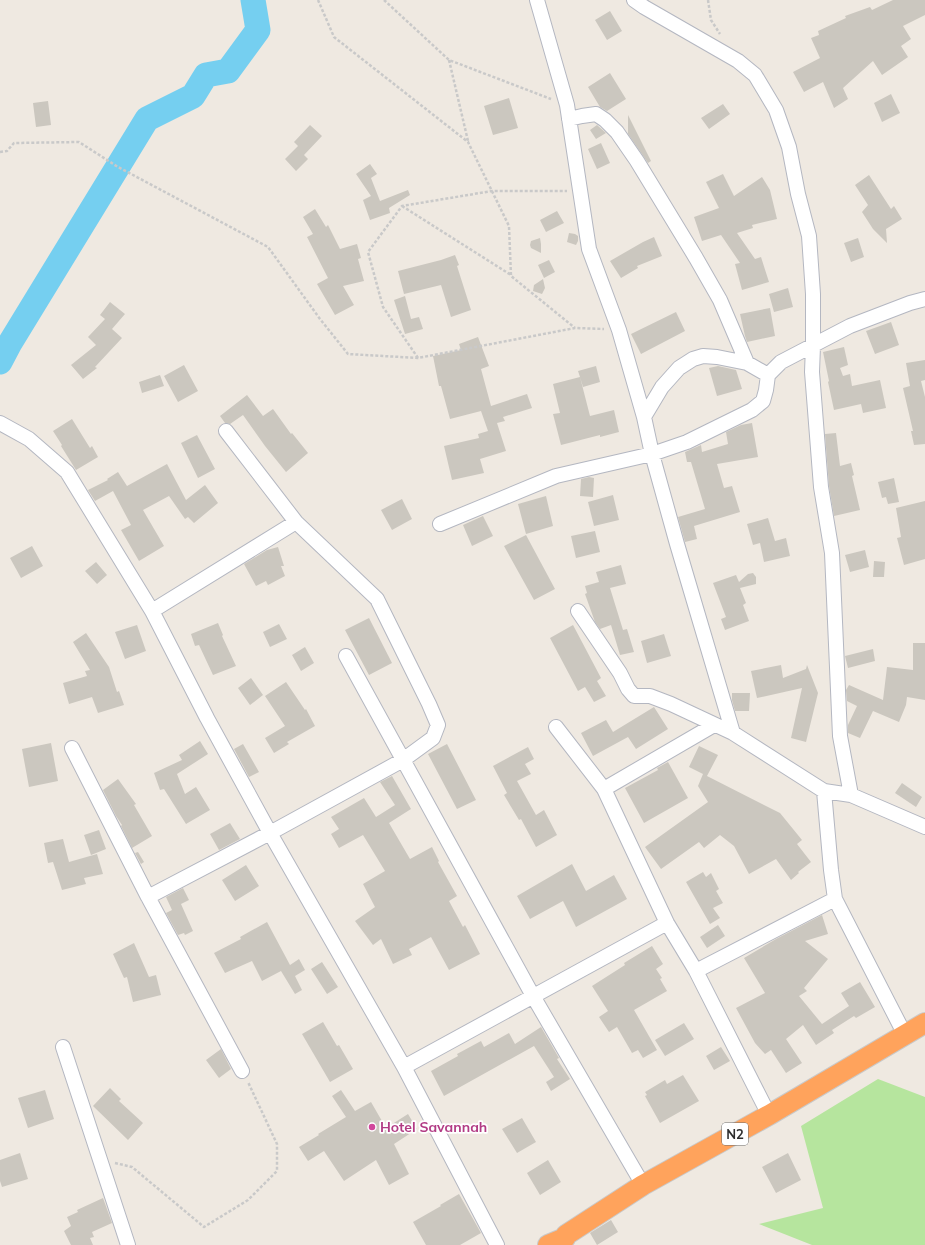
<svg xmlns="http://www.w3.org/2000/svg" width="925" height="1245" font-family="Mulish,sans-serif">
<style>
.green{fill:#b6e59e}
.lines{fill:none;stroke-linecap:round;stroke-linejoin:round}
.river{stroke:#75cff0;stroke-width:25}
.building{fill:#cbc7bf}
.minor-casing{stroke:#b4b7c1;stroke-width:16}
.highway-casing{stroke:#c9c9c9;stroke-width:22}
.path{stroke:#c9c9c9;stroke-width:2.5;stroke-dasharray:3 2;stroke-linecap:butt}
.minor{stroke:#fff;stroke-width:14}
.highway{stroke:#ffa35c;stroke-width:20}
.hotel-dot{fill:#d1479c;stroke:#fff;stroke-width:1.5}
.labels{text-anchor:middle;stroke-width:3.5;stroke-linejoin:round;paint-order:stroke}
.shield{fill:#fff;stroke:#6d6d6d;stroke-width:1}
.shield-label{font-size:13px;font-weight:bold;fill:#2e2e2e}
.hotel-label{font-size:14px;font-weight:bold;fill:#b23c85;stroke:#fff;text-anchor:start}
</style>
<rect width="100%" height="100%" fill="#efe9e1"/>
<!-- green -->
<path class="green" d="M878,1079L925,1097V1245H812L759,1224L823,1208L801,1126Z"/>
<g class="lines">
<!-- river -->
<path class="river" d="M0,362L10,343L147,119L193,96L206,75L228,71L258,30L253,0"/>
</g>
<!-- building -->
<path class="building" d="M893,0H925V15L903,26L911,39L901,46L908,57L882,75L873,61L843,88L848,99L834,108L823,82L804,92L793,72L820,58L811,38L819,35L818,31L846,18L845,16L870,7L872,10Z
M610,11L622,31L607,40L595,20Z
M610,73L626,99L607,111L600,107L588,87Z
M891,94L900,113L882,122L874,103Z
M509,98L518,128L493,135L484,106Z
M48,101L51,125L36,127L33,103Z
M723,104L730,114L709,129L701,118Z
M628,115L651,161L648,163L628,134Z
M310,125L322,136L304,155L308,159L296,171L285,159L298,146L294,142Z
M597,125L606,133L596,139L590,130Z
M601,143L610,163L597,169L588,149Z
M370,164L377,174L371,178L380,201L408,190L410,195L389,208L390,213L370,220L363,200L371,196L356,174Z
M723,174L734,196L762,177L770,190L777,219L752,225L753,228L737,233L755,259L761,257L769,282L742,290L735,264L740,263L721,235L702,241L694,217L719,208L706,182Z
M869,175L891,209L894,206L902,219L886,229L887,243L873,229L862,212L868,205L855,185Z
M315,209L326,227L328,225L340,249L357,244L361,258L358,259L364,281L343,286L354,305L335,315L317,284L328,278L307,237L313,234L303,217Z
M557,211L564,223L546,232L540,220Z
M569,233L575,234L578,236V241L576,245L567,242Z
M654,237L662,256L637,266L638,268L621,278L610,261L643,242Z
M540,238L541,244V253L531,248L530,245L531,241Z
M858,238L864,257L851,262L844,243Z
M455,255L459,265L457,266L471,310L451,317L441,285L404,294L398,271L441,260Z
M549,260L555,272L544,278L538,265Z
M543,279L545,288L542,294L533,291L534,285Z
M788,288L793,307L774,312L769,294Z
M405,296L411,319L419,317L423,329L405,334L394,300Z
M110,302L125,314L112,329L122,338L95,367L97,368L83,379L71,365L96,345L88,337L105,319L100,315Z
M770,308L775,336L747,342L745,336L740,314Z
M676,312L685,331L641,354L631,334Z
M891,322L899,345L875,354L866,331Z
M478,337L489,366L481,369L491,406L527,394L532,408L503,417L505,421L497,423L506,451L480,459L484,473L452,480L444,446L479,438L478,434L488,431L481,411L450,419L441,386H439L433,356L461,350L459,344Z
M844,347L848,365L840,368L843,376L850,374L852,386L880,380L886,408L863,413L861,404L834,410L828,382L829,381L823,352Z
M925,360V380L921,381L925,397V444L914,445L911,431H913L903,388L910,386L906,363Z
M184,365L198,391L178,402L164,376Z
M596,366L600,382L583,387L580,377L590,416L614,410L619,432L600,437V435L561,445L553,414L560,413L553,384L580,377L578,371Z
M718,366L736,370L742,389L717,396L709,368Z
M160,375L164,386L142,393L139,382Z
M247,395L263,416L273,409L291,434L292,433L308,453L286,472L265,446L243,415L230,424L225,423L220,416Z
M72,419L90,448L92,446L98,457L76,470L61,446L62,445L53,431Z
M752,423L758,457L717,464L724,488L732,486L740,512L694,526L697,539L685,542L678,517L705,509L691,462H687L685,452L701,445L702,452L728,444L726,432L741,425Z
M836,433L840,466L851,463L854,475L852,476L860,510L834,516L829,486L825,434Z
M197,435L215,469L198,478L181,443Z
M167,464L186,500L205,485L218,503L194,523L188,517L185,519L169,496L143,510L164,546L139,561L121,530L131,525L113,491L95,501L88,490L108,480L107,479L118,472L127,486Z
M589,477L594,478L593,497L580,496L581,479Z
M894,478L899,502L888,504L886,497L882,498L878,482Z
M613,495L619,520L594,526L588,502Z
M546,496L553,526L526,534L518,504Z
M402,499L412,519L392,530L381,510Z
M925,501V559L904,565L897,538L901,537L896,508Z
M483,516L493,536L472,546L463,525Z
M768,518L775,541L786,538L790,556L764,562L760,543L753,545L747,524Z
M595,531L600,552L576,558L571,536Z
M526,535L555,589L534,600L504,546Z
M32,546L43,566L21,578L10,558Z
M278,547L284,566H281L285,576L268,585L266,581L256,586L244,564L267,550Z
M865,550L869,567L850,572L845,555Z
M874,561L885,562L884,577H873Z
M96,562L107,575L97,584L85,571Z
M621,565L626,584L610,588L623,630L627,629L634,652L620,655L611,625L600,629L595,622L585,594L587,593L585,586L599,582L596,572Z
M753,573L756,577V584L740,588L746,603L743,605L749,621L725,630L721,619L726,617L713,583L736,575L739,582L748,574Z
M369,618L392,663L369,675L345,630Z
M218,623L223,635L222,636L236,666L213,675L199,645L195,646L191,634Z
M279,624L287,639L270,647L263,632Z
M137,625L146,651L125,659L115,632Z
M573,625L601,678L597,681L606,696L594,702L585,687L578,691L550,638Z
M86,633L109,667L117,692L119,691L124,705L98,713L92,697L69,704L63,683L87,676L85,671L90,670L73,642Z
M664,634L671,656L647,663L641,641Z
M913,643H925V700L907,697L906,705L899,722L873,711L860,738L848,733V725L857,706L847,701L846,690L849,685L883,700L887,667L913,670Z
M305,647L314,663L301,671L292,655Z
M873,649L875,661L848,668L845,656Z
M781,665L783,678L806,669L807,665L818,693L806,742L791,738L802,688L757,698L751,671Z
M251,678L263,695L250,705L238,688Z
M286,682L305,710L306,709L315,726L287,742L289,744L274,753L265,738L285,726L265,696Z
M732,693H750L749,711H735L732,700Z
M654,707L668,729L636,749L628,737L593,756L581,733L606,720L613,732Z
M200,741L208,754L177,774L185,794L196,787L210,810L186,824L164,789L160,790L154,773L182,760L179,755Z
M51,743L58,781L29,787L22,749Z
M243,744L259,772L249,777L234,749Z
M447,744L476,800L457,809L428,754Z
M699,746L718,755L707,776L780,813L802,840L797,844L811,862L798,872L799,873L791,880L776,859L749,874L734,846L720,835L704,848L699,842L661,869L645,847L708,802L698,786L703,774L689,767Z
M528,747L534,759L525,764L531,774L517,781L536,815L544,810L557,835L536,847L521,819L519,820L504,795L507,793L493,766Z
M668,762L688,798L644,823L625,788L658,770L657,768Z
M392,776L411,809L389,823L410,859L432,847L439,861L438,862L457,896L449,901L463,927L465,925L480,954L449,970L431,937L409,949L412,955L393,964L381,939L373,945L355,921L375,907L363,884L385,871L363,835L339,848L331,834L339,829L331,817L364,798L376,817L395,805L380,782Z
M118,779L136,804L134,805L152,836L132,848L121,826L122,825L116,816L103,790Z
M902,783L922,797L916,807L895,793Z
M230,823L240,839L219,850L210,834Z
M99,830L106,849L91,855L84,835Z
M63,839L69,862L97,854L103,874L84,878L86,884L62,890L53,862L48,863L44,843Z
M138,852L144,862L141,864L135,853Z
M572,864L586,891L614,875L627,899L576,927L563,901L530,919L517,896Z
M246,865L259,886L235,901L222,880Z
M703,872L706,877L711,873L719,889L716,891L723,903L713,908L720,918L710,924L686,882Z
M183,888L189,900L181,904L193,931L185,935L184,933L178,935L166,913L172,910L166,897Z
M822,915L828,934L805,941L828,959L804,988L807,991L799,996L822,1024L849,1006L841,993L860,982L875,1007L856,1018L854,1016L832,1030L834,1033L816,1045L803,1025L786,1039L802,1063L786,1073L771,1050L765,1054L755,1043L736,1008L765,993L744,958L776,939Z
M267,922L290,965L299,959L305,970L295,976L302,990L295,994L281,971L262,981L252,961L225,973L214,953L241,939L240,937Z
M718,925L725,936L707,948L700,937Z
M134,943L149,977L156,975L161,995L133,1002L127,977L124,978L113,954Z
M652,946L663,964L656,969L662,978L660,979L667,991L634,1010L657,1050L643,1058L638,1050L632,1053L617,1027L609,1032L599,1017L608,1011L592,986L625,965L624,963Z
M322,962L338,987L327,994L311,969Z
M323,1022L337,1046L339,1045L353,1069L330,1082L302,1034Z
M684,1023L694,1039L665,1056L655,1040Z
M541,1027L559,1058L557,1059L570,1079L551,1091L546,1082L554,1077L534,1046L444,1096L431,1071L458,1056L457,1054L481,1041L484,1047L509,1033L515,1044Z
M721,1047L730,1061L714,1070L706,1056Z
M221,1049L231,1069L219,1078L206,1060Z
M683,1075L699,1101L660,1123L645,1096L647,1095L645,1092L665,1080L667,1084Z
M110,1088L121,1099L119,1101L143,1123L128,1140L93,1106Z
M45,1090L54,1119L28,1128L18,1098Z
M341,1090L355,1111L371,1102L386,1128L408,1114L417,1129L394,1144L409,1174L389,1185L376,1160L344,1181L324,1151L308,1161L299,1147L319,1135L318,1134L346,1117L332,1096Z
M522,1118L536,1142L517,1153L502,1129Z
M20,1153L28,1179L2,1187L0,1181V1160Z
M788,1153L801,1180L776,1193L762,1167Z
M548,1160L561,1182L540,1195L527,1173Z
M459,1194L481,1233L460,1245H426L413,1222L441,1206L440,1205Z
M103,1198L112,1223L92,1232L94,1237L90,1238L93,1245H71L64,1231L71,1226L67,1217L78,1212L77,1210Z
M611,1220L618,1232L597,1245L590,1233Z"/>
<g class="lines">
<defs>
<path id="minor" d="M537,0L567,105L589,249L619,330L644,417L652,454L677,544L733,733
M634,0L644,7L738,61L755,75L776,110L789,147L798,194L809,236L813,294V346L812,372L821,487L832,553L840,736L851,795
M569,119L582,116L596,114L605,120L617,132L637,161L696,258L720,300L747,363
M644,417L662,387L679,368L693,359L703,356L717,357L747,363L768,375
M0,423L29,439L67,472L152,611L207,718L270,833L404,1067L497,1245
M440,524L556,476L652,454L687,442L752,410L763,401L766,390L768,375L781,362L850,326L910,303L925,299
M152,611L296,522
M578,611L620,673L628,689L634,696H650L671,704L733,733L824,791L851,795L925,827
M346,656L533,996L643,1185
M556,727L604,789L667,923L696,971L769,1115
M72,748L148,897L270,833L403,760L433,738L438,725L429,704L377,599L296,522L226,431
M604,789L714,725
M824,791L831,870L835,899L905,1035
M148,897L242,1071
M696,971L835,899
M63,1047L128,1245
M404,1067L667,923"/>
<path id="highway" d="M548,1245L565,1238L566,1235L643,1185L769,1115L925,1023"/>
</defs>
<!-- minor casing -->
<use href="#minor" class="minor-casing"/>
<!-- highway casing -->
<use href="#highway" class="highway-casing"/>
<!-- path -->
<path class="path" d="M318,0L334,37L468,142L509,226L511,276L575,328
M384,0L449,60L551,99
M708,0L711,20L720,34
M449,60L468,141
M0,152L7,151L14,143L79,142L118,167L268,247L320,319L348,354L418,358L575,328L604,329
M402,206L511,275
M418,358L383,307L368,252L402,206L492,191H567
M115,1163L132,1167L204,1227L248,1200L277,1171V1144L248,1082"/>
<!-- minor -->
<use href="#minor" class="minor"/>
<!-- highway -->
<use href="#highway" class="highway"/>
</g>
<!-- markers -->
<circle class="hotel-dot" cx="372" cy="1127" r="4"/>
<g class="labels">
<!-- shield labels -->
<rect class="shield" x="722" y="1123" width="26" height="22" rx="3"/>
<g class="shield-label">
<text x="735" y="1139">N2</text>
</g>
<!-- hotel labels -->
<g class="hotel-label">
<text x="380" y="1132">Hotel Savannah</text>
</g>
</g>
</svg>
